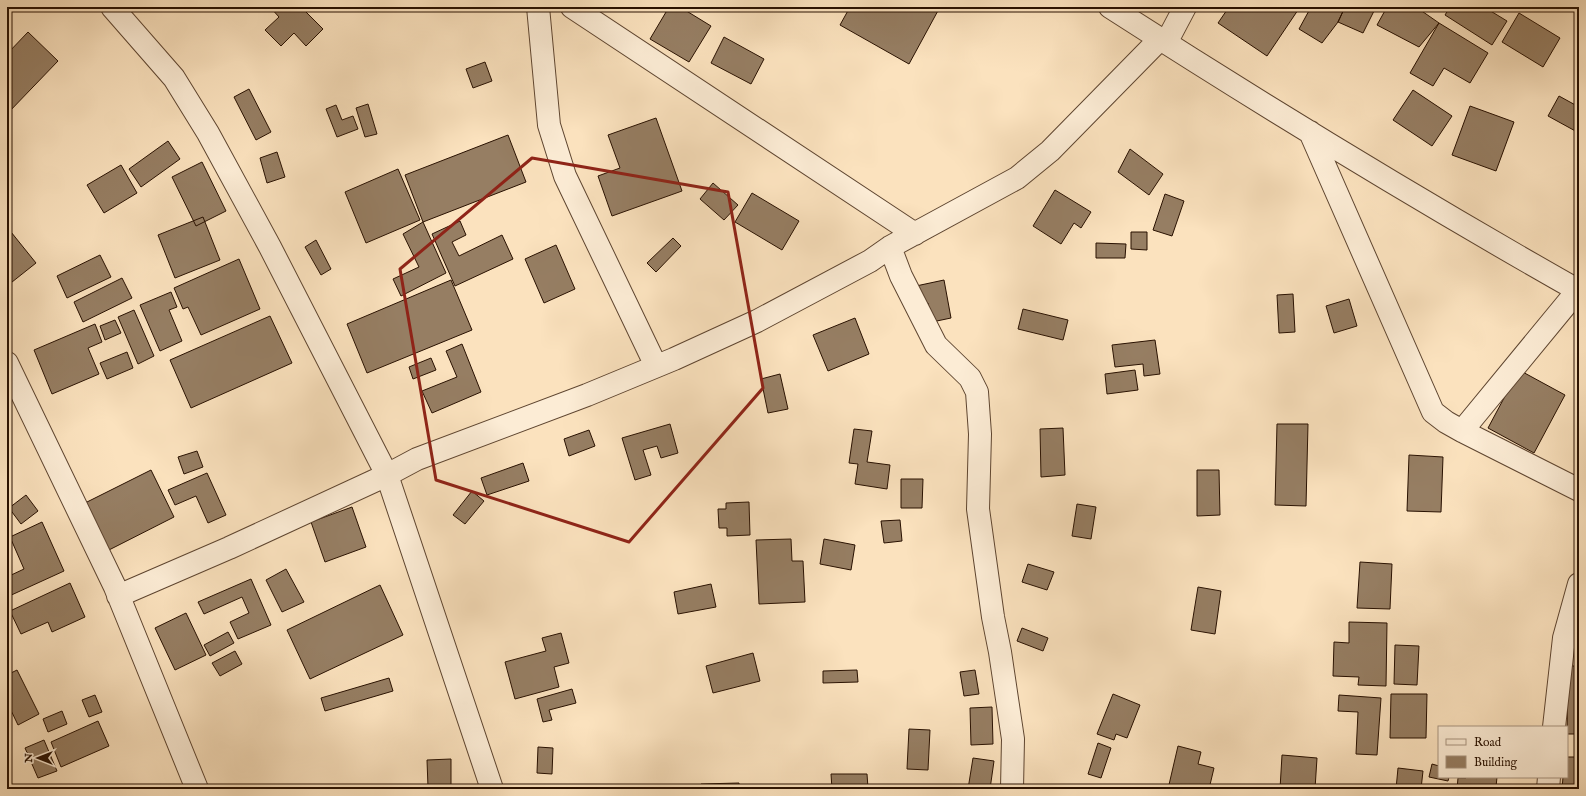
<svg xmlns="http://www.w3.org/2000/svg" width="1586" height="796" font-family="'IM FELL English',serif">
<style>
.building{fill:#967e63;stroke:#291101}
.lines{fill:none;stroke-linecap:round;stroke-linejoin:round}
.minor-casing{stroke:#5e4530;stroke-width:24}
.minor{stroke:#fcecd5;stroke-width:22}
.marked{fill:none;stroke:#8f2418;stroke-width:3;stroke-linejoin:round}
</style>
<rect width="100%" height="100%" fill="#fbe2be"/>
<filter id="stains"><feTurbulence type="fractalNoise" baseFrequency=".005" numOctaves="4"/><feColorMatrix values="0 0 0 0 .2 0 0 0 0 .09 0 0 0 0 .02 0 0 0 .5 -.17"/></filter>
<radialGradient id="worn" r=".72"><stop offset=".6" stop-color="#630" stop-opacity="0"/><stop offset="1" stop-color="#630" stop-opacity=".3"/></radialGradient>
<!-- building -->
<path class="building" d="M270,7H301L323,29L306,46L294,33L281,46L265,30L279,17Z
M669,7H680L711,26L689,62L650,39Z
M850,7H940L909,64L840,25Z
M1229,7H1300L1267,56L1218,23Z
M1311,7H1345L1338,22L1322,43L1299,29Z
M1345,7H1376L1363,33L1338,22Z
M1387,7H1416L1439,23L1419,47L1377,25Z
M1450,7H1484L1507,21L1492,45L1445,15Z
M1519,13L1560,38L1543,67L1502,42Z
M1439,23L1488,53L1470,83L1444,68L1433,86L1410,73Z
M28,32L58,61L7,114V54Z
M724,37L764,59L751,84L711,63Z
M485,62L492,81L473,88L466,69Z
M249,89L271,132L256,140L234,97Z
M1413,90L1452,116L1432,146L1393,120Z
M1559,96L1579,107V133L1548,116Z
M368,104L377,134L365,137L356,108Z
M336,105L342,120L353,116L358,129L337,137L326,109Z
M1470,106L1514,122L1496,171L1452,155Z
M656,118L682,191L612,216L598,176L620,168L608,135Z
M508,135L526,182L423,222L405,175Z
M168,141L180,159L141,187L129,169Z
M1130,149L1163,174L1149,195L1118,172Z
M277,152L285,177L267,183L260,158Z
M202,162L226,211L196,226L172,177Z
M121,165L137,193L104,213L87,185Z
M398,169L420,220L366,243L345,192Z
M713,183L738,205L724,220L700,199Z
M1055,190L1091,212L1081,228L1074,223L1061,244L1033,226Z
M752,193L799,221L782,250L735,222Z
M1165,194L1184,201L1172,236L1153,230Z
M203,217L220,260L175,278L158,235Z
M460,221L466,235L452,242L459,256L502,235L513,259L455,286L432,234Z
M423,222L446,273L401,296L393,279L419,267L403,234Z
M7,227L36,263L7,286Z
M1131,232H1147V250L1131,249Z
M673,238L681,246L656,272L647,263Z
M316,240L331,269L321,275L305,247Z
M1096,243L1126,244L1125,258H1096Z
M556,245L575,289L544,303L525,259Z
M100,255L111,277L67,298L57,276Z
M239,259L260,309L201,335L188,307L183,309L174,288Z
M122,278L132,298L83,322L74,302Z
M451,280L472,330L367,373L347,324Z
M944,280L951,318L932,322L928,303L920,305L916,286Z
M171,292L177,307L169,310L182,341L160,351L140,305Z
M1293,294L1295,332L1279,333L1277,295Z
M1349,299L1357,326L1334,333L1326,306Z
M1023,309L1068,320L1063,340L1018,329Z
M134,310L154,356L138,364L118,317Z
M270,316L292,363L191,408L170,360Z
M855,318L869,354L828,371L813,335Z
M115,320L121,333L105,340L100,326Z
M95,324L102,342L88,348L99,374L52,394L34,350Z
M1155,340L1160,374L1144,376L1143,364L1115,367L1112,345Z
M462,344L481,392L432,413L422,391L457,377L446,351Z
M127,352L133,368L107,379L100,363Z
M431,358L436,370L413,379L409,367Z
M1135,370L1138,390L1107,394L1105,374Z
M1519,370L1565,395L1534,453L1488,428Z
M780,374L788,409L768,413L761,379Z
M670,424L678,453L661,458L657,446L643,450L651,475L635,480L622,438Z
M1277,424H1308L1306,506L1275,505Z
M1063,428L1065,475L1041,477L1040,429Z
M854,429L872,431L867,462L890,465L887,489L855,484L858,464L849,463Z
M589,430L595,446L569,456L564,439Z
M197,451L203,467L184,474L178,457Z
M1409,455L1443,457L1441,512L1407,511Z
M523,463L529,481L487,495L481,478Z
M151,470L174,517L103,553L79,506Z
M1197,470H1219L1220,515L1197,516Z
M207,473L226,515L208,523L196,496L175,505L168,490Z
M901,479H923L922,508H901Z
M472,491L484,501L465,524L453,515Z
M26,495L38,511L21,524L9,508Z
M749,502L750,535L727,536V528H719L718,509H726V503Z
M1077,504L1096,507L1091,539L1072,536Z
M352,507L366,547L325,562L311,522Z
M900,520L902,541L884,543L881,521Z
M42,522L64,571L7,597V577L24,569L10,537Z
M791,539L792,561H803L805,602L759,604L756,540Z
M824,539L855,545L851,570L820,564Z
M1360,562L1392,564L1390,609L1357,608Z
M1028,564L1054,572L1047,590L1022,582Z
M286,569L304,602L282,612L266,580Z
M251,579L271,625L238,639L230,622L249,613L242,597L204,614L198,602Z
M70,583L85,617L52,632L48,622L21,634L10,611Z
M711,584L716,607L678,614L674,592Z
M380,585L403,635L310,679L287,630Z
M1198,587L1221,591L1215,634L1191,630Z
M186,613L206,655L175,670L155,628Z
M1349,622L1387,623L1386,686L1358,685L1359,677L1333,676L1334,642L1349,643Z
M1022,628L1048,638L1043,651L1017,641Z
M228,632L234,643L210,656L204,645Z
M561,633L569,663L554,667L559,687L515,699L505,662L546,651L542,638Z
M1395,645L1419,646L1417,685L1394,684Z
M235,651L242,664L220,676L212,663Z
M753,653L760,681L713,693L706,666Z
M1568,666H1579V734H1567Z
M17,670L39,714L18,725L7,702V675Z
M857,670L858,682L823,683V671Z
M975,670L979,694L964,696L960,672Z
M389,678L393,691L325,711L321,698Z
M572,689L576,703L549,710L552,720L543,722L537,699Z
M1113,694L1140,705L1127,738L1116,734L1114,740L1097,734Z
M1391,694H1427L1426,738H1390Z
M95,695L102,712L89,717L82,700Z
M1339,695L1381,698L1377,755L1356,754L1358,712L1338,711Z
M992,707L993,744L971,745L970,708Z
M62,711L67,724L48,732L43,719Z
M98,721L109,746L61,767L51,742Z
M909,729L930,730L928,770L907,769Z
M44,740L57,771L38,778L25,748Z
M1098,743L1111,748L1101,778L1088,774Z
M1178,746L1201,752L1198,764L1214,768L1209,789H1168Z
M538,747L553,748L552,774L537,773Z
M1282,755L1317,758L1315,789H1280Z
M1567,757H1579V789H1562L1563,777H1567Z
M973,758L994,761L990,789H968Z
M451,759V786L428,787L427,760Z
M1432,764L1439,766V777H1449L1448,781L1429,777Z
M1398,768L1423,771L1421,789H1396Z
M831,774H867L868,788L832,789Z
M1466,777H1497L1496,787L1502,789H1457L1458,778H1466Z
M739,783V789H702L701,784Z
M34,785L36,789H26Z
M345,785L347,789H339Z"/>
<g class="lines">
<defs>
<path id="minor" d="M112,7L174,78L208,133L270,247L387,475L492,789
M538,7L549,125L565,176L656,366
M572,7L915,234
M1110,7C1264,106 1420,201 1579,291
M1166,43L1185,7
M1310,132L1433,412L1446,422L1462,431L1579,490
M890,247L901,276L936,345L970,378L977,392L980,434L978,509L993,617L1000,652L1013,739L1012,789
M7,363L115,587L197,789
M1462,431L1578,290
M118,596L229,548L387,475L417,459L587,395L674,359L757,321L870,261L890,247L1017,178L1050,151L1160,39
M1554,727L1564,638L1579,584
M1548,789L1549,777"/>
</defs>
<!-- minor casing -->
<use href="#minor" class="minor-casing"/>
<!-- minor -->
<use href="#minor" class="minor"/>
</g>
<!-- marked area -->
<path class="marked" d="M532,158L728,192L763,388L629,542L436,480L400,269Z"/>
<!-- margin -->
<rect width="1586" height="796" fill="none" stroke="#fbe2be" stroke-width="24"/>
<rect x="8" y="8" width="1570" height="780" fill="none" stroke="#291101" stroke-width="2"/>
<rect x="12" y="12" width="1562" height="772" fill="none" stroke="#291101"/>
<!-- legend -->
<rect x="1438" y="726" width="130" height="52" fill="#fcecd5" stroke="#a89480"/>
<rect x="1446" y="739" width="20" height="6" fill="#fcecd5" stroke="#a89480"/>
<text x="1474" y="746" font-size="12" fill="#291101">Road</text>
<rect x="1446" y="756" width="20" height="12" fill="#967e63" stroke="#a89480"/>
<text x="1474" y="766" font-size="12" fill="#291101">Building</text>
<!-- north arrow -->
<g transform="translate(38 758) rotate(270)" stroke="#fcecd5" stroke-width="3" paint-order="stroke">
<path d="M0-3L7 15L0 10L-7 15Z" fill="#291101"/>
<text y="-6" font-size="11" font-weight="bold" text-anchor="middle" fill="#291101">N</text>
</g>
<rect width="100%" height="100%" filter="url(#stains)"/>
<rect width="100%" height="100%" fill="url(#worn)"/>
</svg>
